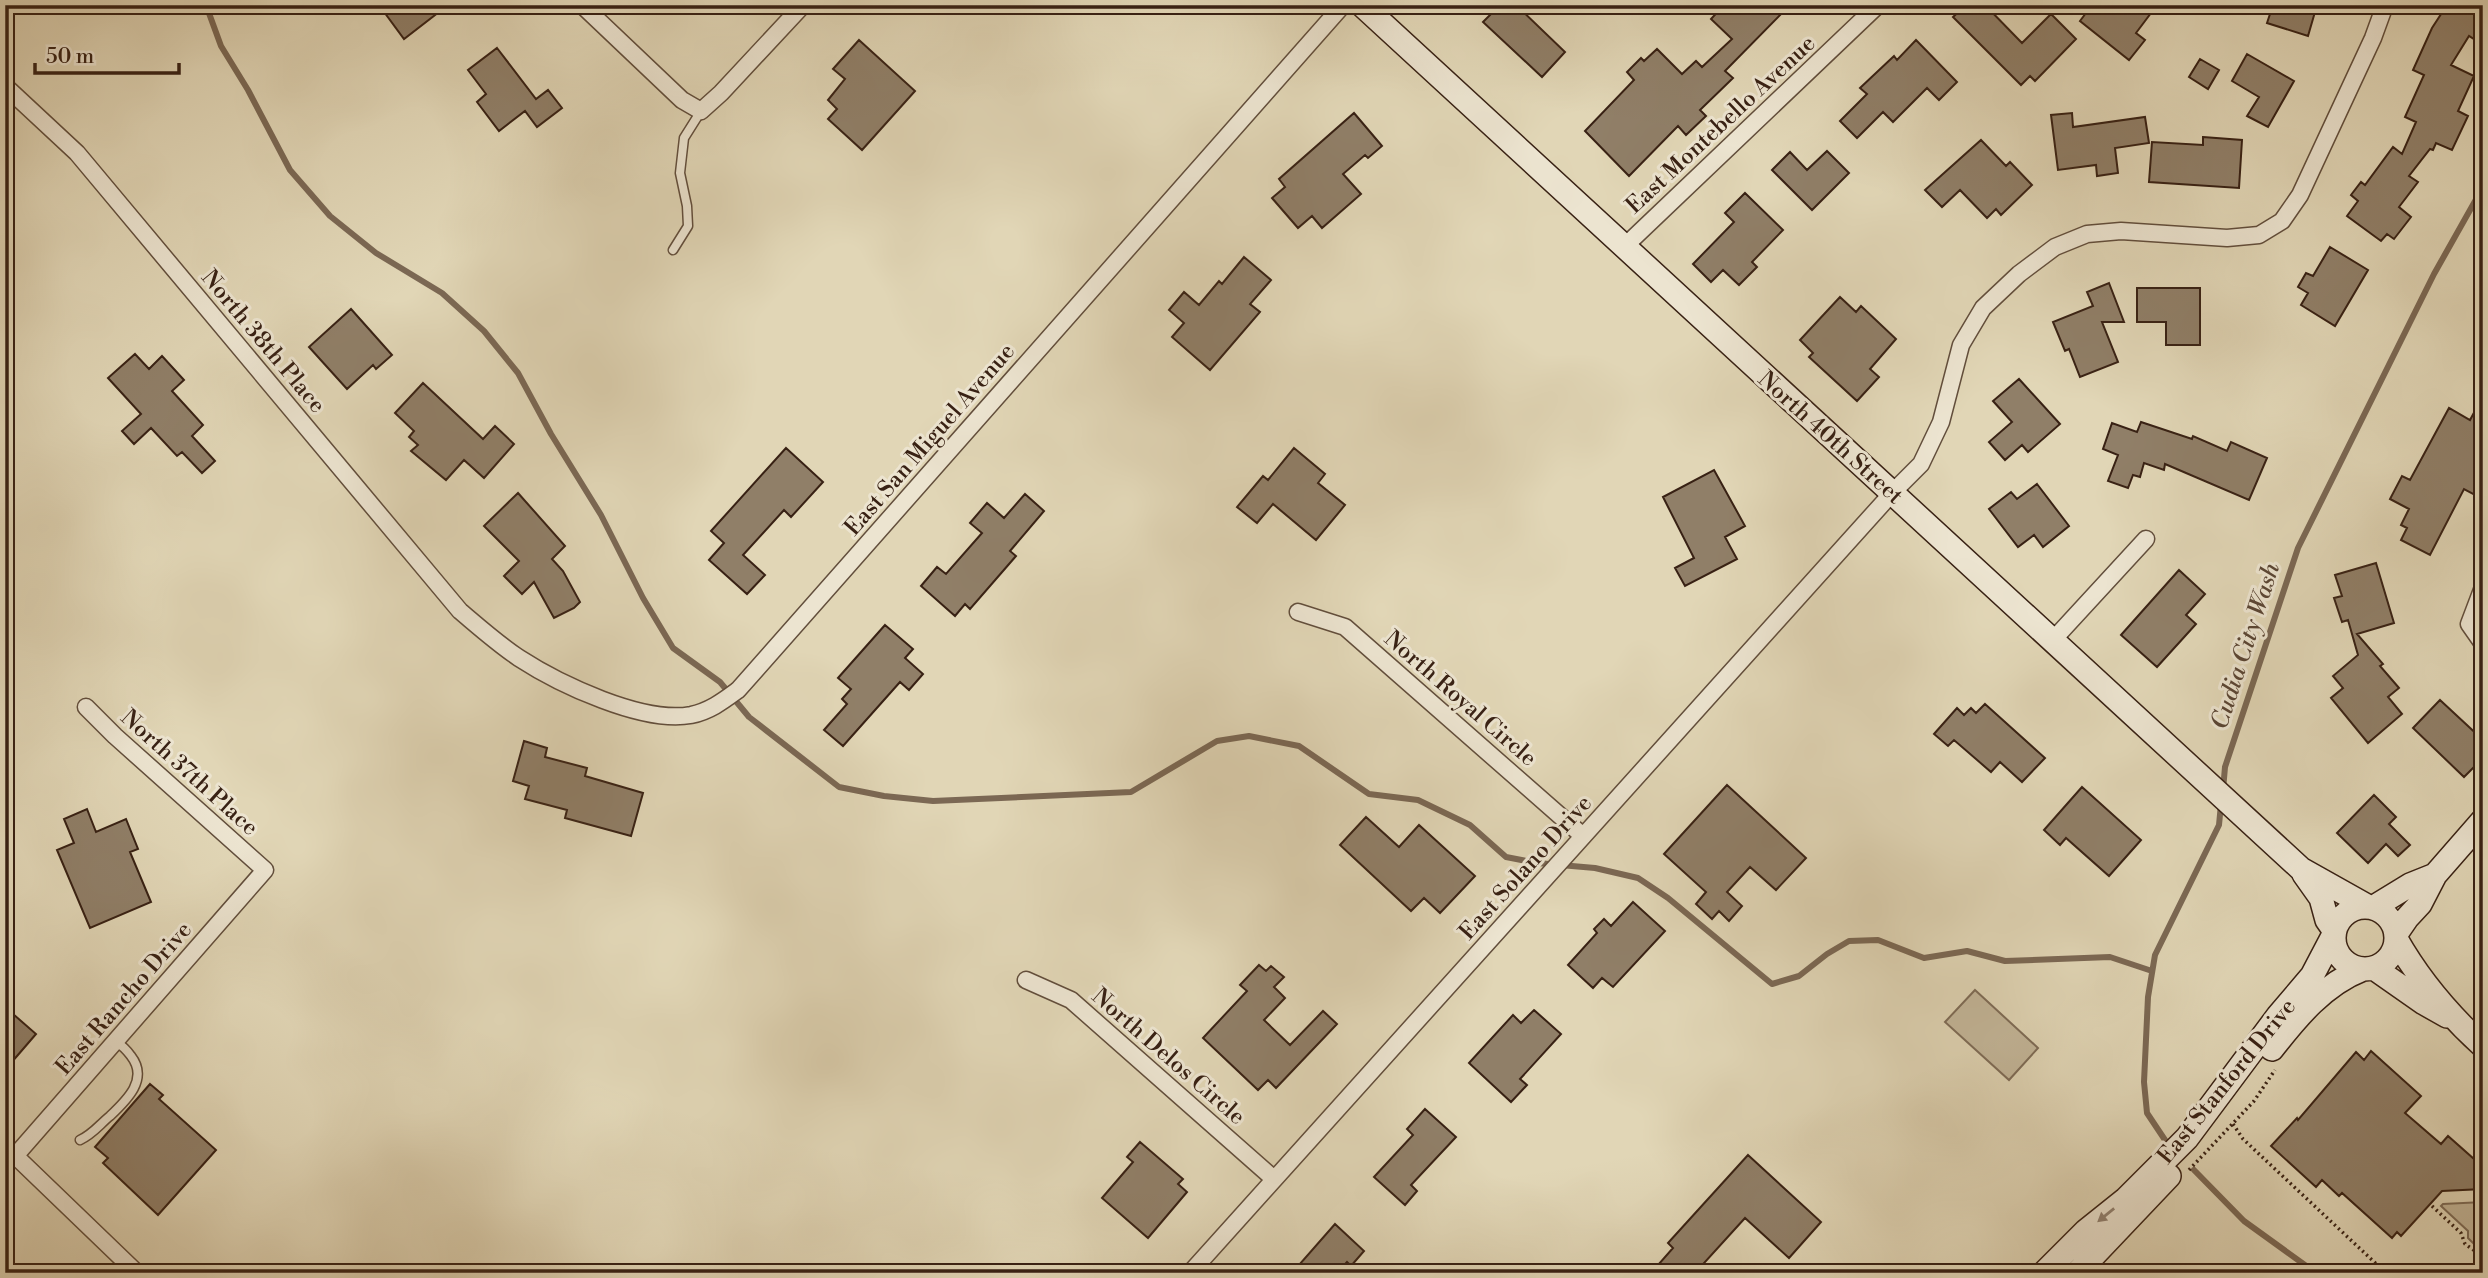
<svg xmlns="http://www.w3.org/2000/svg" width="2488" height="1278" font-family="'Libre Bodoni',serif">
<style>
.green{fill:#c4b79a;stroke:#7e6c57;stroke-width:2}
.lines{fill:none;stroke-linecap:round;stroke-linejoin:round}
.stream{stroke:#7b6854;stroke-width:6}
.building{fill:#907f68;stroke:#382114;stroke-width:2}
.lane-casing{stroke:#624e3c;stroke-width:11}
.street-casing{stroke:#624e3c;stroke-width:19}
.secondary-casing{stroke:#382114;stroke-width:26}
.path{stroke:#382114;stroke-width:3.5;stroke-dasharray:2 3.5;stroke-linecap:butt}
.lane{stroke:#ece4d0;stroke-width:8}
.street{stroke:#ece4d0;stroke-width:16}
.secondary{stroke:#ece4d0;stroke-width:23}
.oneway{fill:#928272}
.labels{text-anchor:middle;stroke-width:6;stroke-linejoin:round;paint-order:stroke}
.street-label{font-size:23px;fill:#382114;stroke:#ece4d0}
.water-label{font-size:24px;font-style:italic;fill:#5a4534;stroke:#ece4d0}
</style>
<rect width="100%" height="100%" fill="#e1d6b6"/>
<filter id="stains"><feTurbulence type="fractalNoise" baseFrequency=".00286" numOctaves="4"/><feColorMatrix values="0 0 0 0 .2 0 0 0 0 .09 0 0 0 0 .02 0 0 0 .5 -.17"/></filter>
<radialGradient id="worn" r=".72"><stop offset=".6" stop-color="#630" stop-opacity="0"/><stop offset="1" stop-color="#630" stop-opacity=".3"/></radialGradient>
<!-- green -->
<path class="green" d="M1975,990L2038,1048L2009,1080L1945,1022Z
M2483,1202V1243L2475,1245L2468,1238V1231L2441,1206L2443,1204Z"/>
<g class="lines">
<!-- stream -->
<path class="stream" d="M206,5L221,46L248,90L290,170L330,216L376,253L442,293L484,331L518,373L551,434L601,515L643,598L673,648L720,682L749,717L839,787L884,796L933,801L1131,792L1217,741L1249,736L1299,746L1369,794L1418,800L1470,825L1506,857L1537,863L1595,868L1638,878L1668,898L1772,984L1799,976L1827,954L1849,941L1878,940L1924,958L1967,951L2005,961L2110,957L2152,971
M2223,790L2225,767L2298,548L2434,274L2483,187
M2165,1140L2147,1113L2144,1082L2148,997L2155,955L2219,825L2221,804
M2194,1170L2244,1221L2316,1273"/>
</g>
<!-- building -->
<path class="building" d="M379,5H448L404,39Z
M1500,5H1516L1565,52L1542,77L1483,22Z
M1724,5H1790L1725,71L1733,78L1700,110L1706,116L1686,135L1678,126L1629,176L1585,131L1634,80L1627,72L1641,58L1644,61L1657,49L1682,74L1696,61L1702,67L1732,39L1711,19Z
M1966,5H1985L2022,43L2051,14L2076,39L2035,81L2030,76L2021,85L1953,17Z
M2092,5H2157L2136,33L2145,40L2129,60L2080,21Z
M2273,5H2317L2308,36L2267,23Z
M2447,5H2483V45L2469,36L2451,65L2474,76L2458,111L2468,116L2452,150L2436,143L2433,150L2430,149L2409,176L2418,182L2399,207L2411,217L2394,239L2387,234L2381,241L2347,216L2358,201L2351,195L2361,182L2365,185L2393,147L2402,154L2416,122L2405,117L2424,75L2413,70L2432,28Z
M859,40L915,91L862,150L828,119L837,109L828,100L845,79L833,69Z
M1916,40L1957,82L1939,100L1927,88L1893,122L1883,112L1857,138L1840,121L1867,94L1860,88L1894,56L1897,60Z
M497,48L536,99L548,90L562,108L537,127L525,111L499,131L477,102L486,94L468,70Z
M2247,54L2294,81L2268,127L2247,116L2259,97L2232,81Z
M2200,59L2219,70L2208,89L2189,77Z
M1354,113L1382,146L1368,158L1365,155L1343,174L1361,194L1322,228L1312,216L1298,228L1272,198L1285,187L1279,179Z
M2072,113L2073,127L2145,117L2149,143L2115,148L2118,173L2097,176L2096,165L2058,170L2051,115Z
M2203,137L2242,140L2239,188L2149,182L2152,142L2203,145Z
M1981,140L2006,166L2010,162L2032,185L2001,215L1996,209L1987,218L1960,190L1942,207L1925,190Z
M1827,151L1849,173L1812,210L1772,170L1790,152L1807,170Z
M1745,193L1783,230L1752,262L1757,267L1739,285L1723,270L1711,282L1693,264L1734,222L1725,213Z
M2330,247L2368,270L2335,326L2301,305L2308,293L2298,287L2306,273L2313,276Z
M1244,257L1271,280L1250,304L1260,312L1210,370L1172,337L1184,323L1169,310L1184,292L1199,305L1219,281L1222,284Z
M2109,283L2124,322H2102L2118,362L2080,377L2069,349L2065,351L2053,322L2093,306L2087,292Z
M2137,288H2200V345H2166V322H2137Z
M1840,297L1856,312L1861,306L1896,339L1870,369L1879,377L1857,401L1809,357L1813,353L1800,340Z
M351,309L392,355L376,369L373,365L347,389L309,347Z
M135,354L149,369L162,356L184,380L172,391L203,425L192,436L215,461L202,473L182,452L177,456L151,428L134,444L122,431L141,414L108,378Z
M2019,379L2060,424L2028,452L2022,445L2005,460L1989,442L2012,422L1993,401Z
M423,383L483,439L495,426L514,444L484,478L464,460L446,480L411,451L418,445L409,437L414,431L395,413Z
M2483,396V481L2475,495L2464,489L2430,555L2401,540L2407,528L2401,525L2409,509L2390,499L2402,476L2410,480L2449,408L2470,420Z
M2141,422L2192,439L2193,436L2227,451L2231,442L2267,458L2249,500L2165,464L2164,470L2144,463L2140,477L2133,475L2128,488L2108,481L2118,455L2103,449L2112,423L2137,432Z
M786,448L823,482L791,517L784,510L743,555L765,575L747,594L709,560L724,543L711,531Z
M1294,448L1325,474L1318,483L1345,505L1316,540L1273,504L1257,523L1237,507L1263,476L1268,480Z
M1714,470L1745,526L1725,537L1737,559L1685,586L1675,568L1694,558L1663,497Z
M2037,484L2069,526L2043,547L2034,535L2018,547L1989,509L2011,492L2017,499Z
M518,493L565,546L552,559L563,571L580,602L574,608L554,618L534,582L522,594L504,576L519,561L484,526Z
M1025,494L1044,511L1010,551L1016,556L970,609L965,604L955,616L921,586L937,567L946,574L982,533L970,523L987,503L1004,518Z
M2376,563L2394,623L2357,634L2383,664L2380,666L2399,688L2388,697L2402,714L2368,743L2331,698L2343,688L2333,676L2358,655L2348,620L2342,622L2334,598L2342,596L2335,575Z
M2179,570L2205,594L2186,615L2196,624L2157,667L2121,635Z
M885,625L913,649L905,658L923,674L909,690L900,682L843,746L824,730L847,704L842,699L851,689L838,678Z
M2440,700L2483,740V758L2464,777L2413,728Z
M1985,704L2045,758L2022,782L2000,762L1991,772L1954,740L1948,746L1934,734L1957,708L1964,715L1971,708L1976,713Z
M524,741L547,748L545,757L587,768L585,776L643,793L631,836L565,818L567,810L525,799L529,786L513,781Z
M1727,785L1806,858L1776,890L1750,867L1727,892L1742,906L1729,921L1719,911L1712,919L1696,904L1706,892L1664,854Z
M2082,787L2141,840L2109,876L2066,838L2060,845L2044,830Z
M2374,795L2396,817L2389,824L2410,845L2398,856L2386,844L2368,863L2337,833Z
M87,809L96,832L126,819L138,849L130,852L151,902L90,928L57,850L74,843L64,819Z
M1366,817L1399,847L1419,825L1475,876L1440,913L1424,898L1411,911L1340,845Z
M1633,902L1665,931L1613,987L1602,978L1593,988L1568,965L1597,933L1594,929L1604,919L1611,926Z
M1259,965L1266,971L1271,966L1284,977L1274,987L1285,998L1264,1020L1290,1045L1323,1011L1337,1024L1276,1088L1268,1080L1258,1090L1203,1038L1247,991L1240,985Z
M5,1007L36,1034L5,1070Z
M1534,1010L1561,1034L1520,1079L1527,1085L1511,1102L1469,1063L1513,1015L1521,1023Z
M2371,1051L2421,1096L2405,1113L2441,1144L2448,1136L2483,1167V1189L2442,1191L2401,1236L2397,1232L2392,1238L2342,1193L2339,1196L2322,1180L2316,1187L2271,1146L2297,1118L2298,1120L2356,1052L2364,1060Z
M150,1084L163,1095L159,1099L216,1150L158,1215L103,1163L108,1158L95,1147Z
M1425,1109L1456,1137L1411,1185L1417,1191L1405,1205L1374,1177L1413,1135L1407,1129Z
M1140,1142L1183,1179L1178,1184L1187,1192L1148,1238L1102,1198L1133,1162L1127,1157Z
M1748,1155L1821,1222L1789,1258L1745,1218L1695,1273H1651L1673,1248L1668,1243Z
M1335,1224L1364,1251L1351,1266L1347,1262L1337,1273H1292Z"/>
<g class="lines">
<defs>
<path id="lane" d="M673,250L688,226L687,206L680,173L684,138L701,111
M80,1140C93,1134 99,1125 110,1116C127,1100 149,1079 131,1056C126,1049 123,1046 115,1041"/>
<path id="street" d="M582,5L682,100L701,111L721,93L803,5
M5,86L77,153L460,611C479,627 498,644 519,658C559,684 643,724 691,715C710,711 723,701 738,690L1343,5
M1624,247L1878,5
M2483,587L2469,624L2483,644
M1298,612L1345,627L1583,836
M2053,640L2146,539
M1026,980L1071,1000L1274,1179
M5,1146L137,1273
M16,1155L265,870L115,736L86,707
M1190,1273L1893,492L1921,464L1941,422L1961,345L1983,308L2019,274L2055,247L2087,234L2121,231L2227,238L2259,235L2282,221L2300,195L2373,38L2385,5"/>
<path id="secondary" d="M1362,5L2301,869L2367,906
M2304,874L2321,898L2327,920L2334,930
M2334 938a31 31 0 1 1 62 0a31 31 0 1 1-62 0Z
M2374,907L2410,885L2435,875
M2396,934L2407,918L2420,904L2435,875L2483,820
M2396,939C2418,978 2450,1016 2483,1046
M2374,968L2424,1003L2447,1016
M2272,1049C2297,1017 2324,984 2363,969
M2044,1273L2086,1231L2126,1199L2187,1138L2278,1016L2312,976L2333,936
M2077,1273L2169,1176"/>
</defs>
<!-- lane casing -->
<use href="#lane" class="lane-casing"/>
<!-- street casing -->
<use href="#street" class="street-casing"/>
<!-- secondary casing -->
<use href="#secondary" class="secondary-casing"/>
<!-- path -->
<path class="path" d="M2474,1065L2483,1073
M2233,1124L2243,1139L2386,1273
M2189,1170L2254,1101L2275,1070
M2432,1206L2461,1233L2465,1244L2475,1251L2476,1273"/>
<!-- lane -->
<use href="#lane" class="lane"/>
<!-- street -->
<use href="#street" class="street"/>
<!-- secondary -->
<use href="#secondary" class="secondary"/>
</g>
<!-- one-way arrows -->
<defs><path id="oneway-solid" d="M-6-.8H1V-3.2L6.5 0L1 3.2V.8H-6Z" transform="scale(1.75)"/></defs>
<use class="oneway" href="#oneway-solid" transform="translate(2106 1215) rotate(141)"/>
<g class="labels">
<!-- street labels -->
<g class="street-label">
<text transform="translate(1720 124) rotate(-43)" y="8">East Montebello Avenue</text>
<text transform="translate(264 341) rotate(50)" y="8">North 38th Place</text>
<text transform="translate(1831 437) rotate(42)" y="8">North 40th Street</text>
<text transform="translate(929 439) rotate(-49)" y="8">East San Miguel Avenue</text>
<text transform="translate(1461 698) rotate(41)" y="8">North Royal Circle</text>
<text transform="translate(190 772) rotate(42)" y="8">North 37th Place</text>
<text transform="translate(1525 867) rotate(-48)" y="8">East Solano Drive</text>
<text transform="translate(123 998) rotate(-49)" y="8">East Rancho Drive</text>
<text transform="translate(1169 1056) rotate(41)" y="8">North Delos Circle</text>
<text transform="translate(2226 1081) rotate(-51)" y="8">East Stanford Drive</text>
</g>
<!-- water labels -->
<g class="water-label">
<text transform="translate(2245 646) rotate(-72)" y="8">Cudia City Wash</text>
</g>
</g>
<!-- margin -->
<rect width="2488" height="1278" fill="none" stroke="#e1d6b6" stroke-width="28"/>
<rect x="7" y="7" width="2474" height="1264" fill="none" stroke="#382114" stroke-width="3.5"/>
<rect x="14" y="14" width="2460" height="1250" fill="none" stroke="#382114" stroke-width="2"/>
<!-- scale -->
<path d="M35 63v10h144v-10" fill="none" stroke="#382114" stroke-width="3.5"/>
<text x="46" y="63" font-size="21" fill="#382114" stroke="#ece4d0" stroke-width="5" paint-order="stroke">50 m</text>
<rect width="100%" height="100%" filter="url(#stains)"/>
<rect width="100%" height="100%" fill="url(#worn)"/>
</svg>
